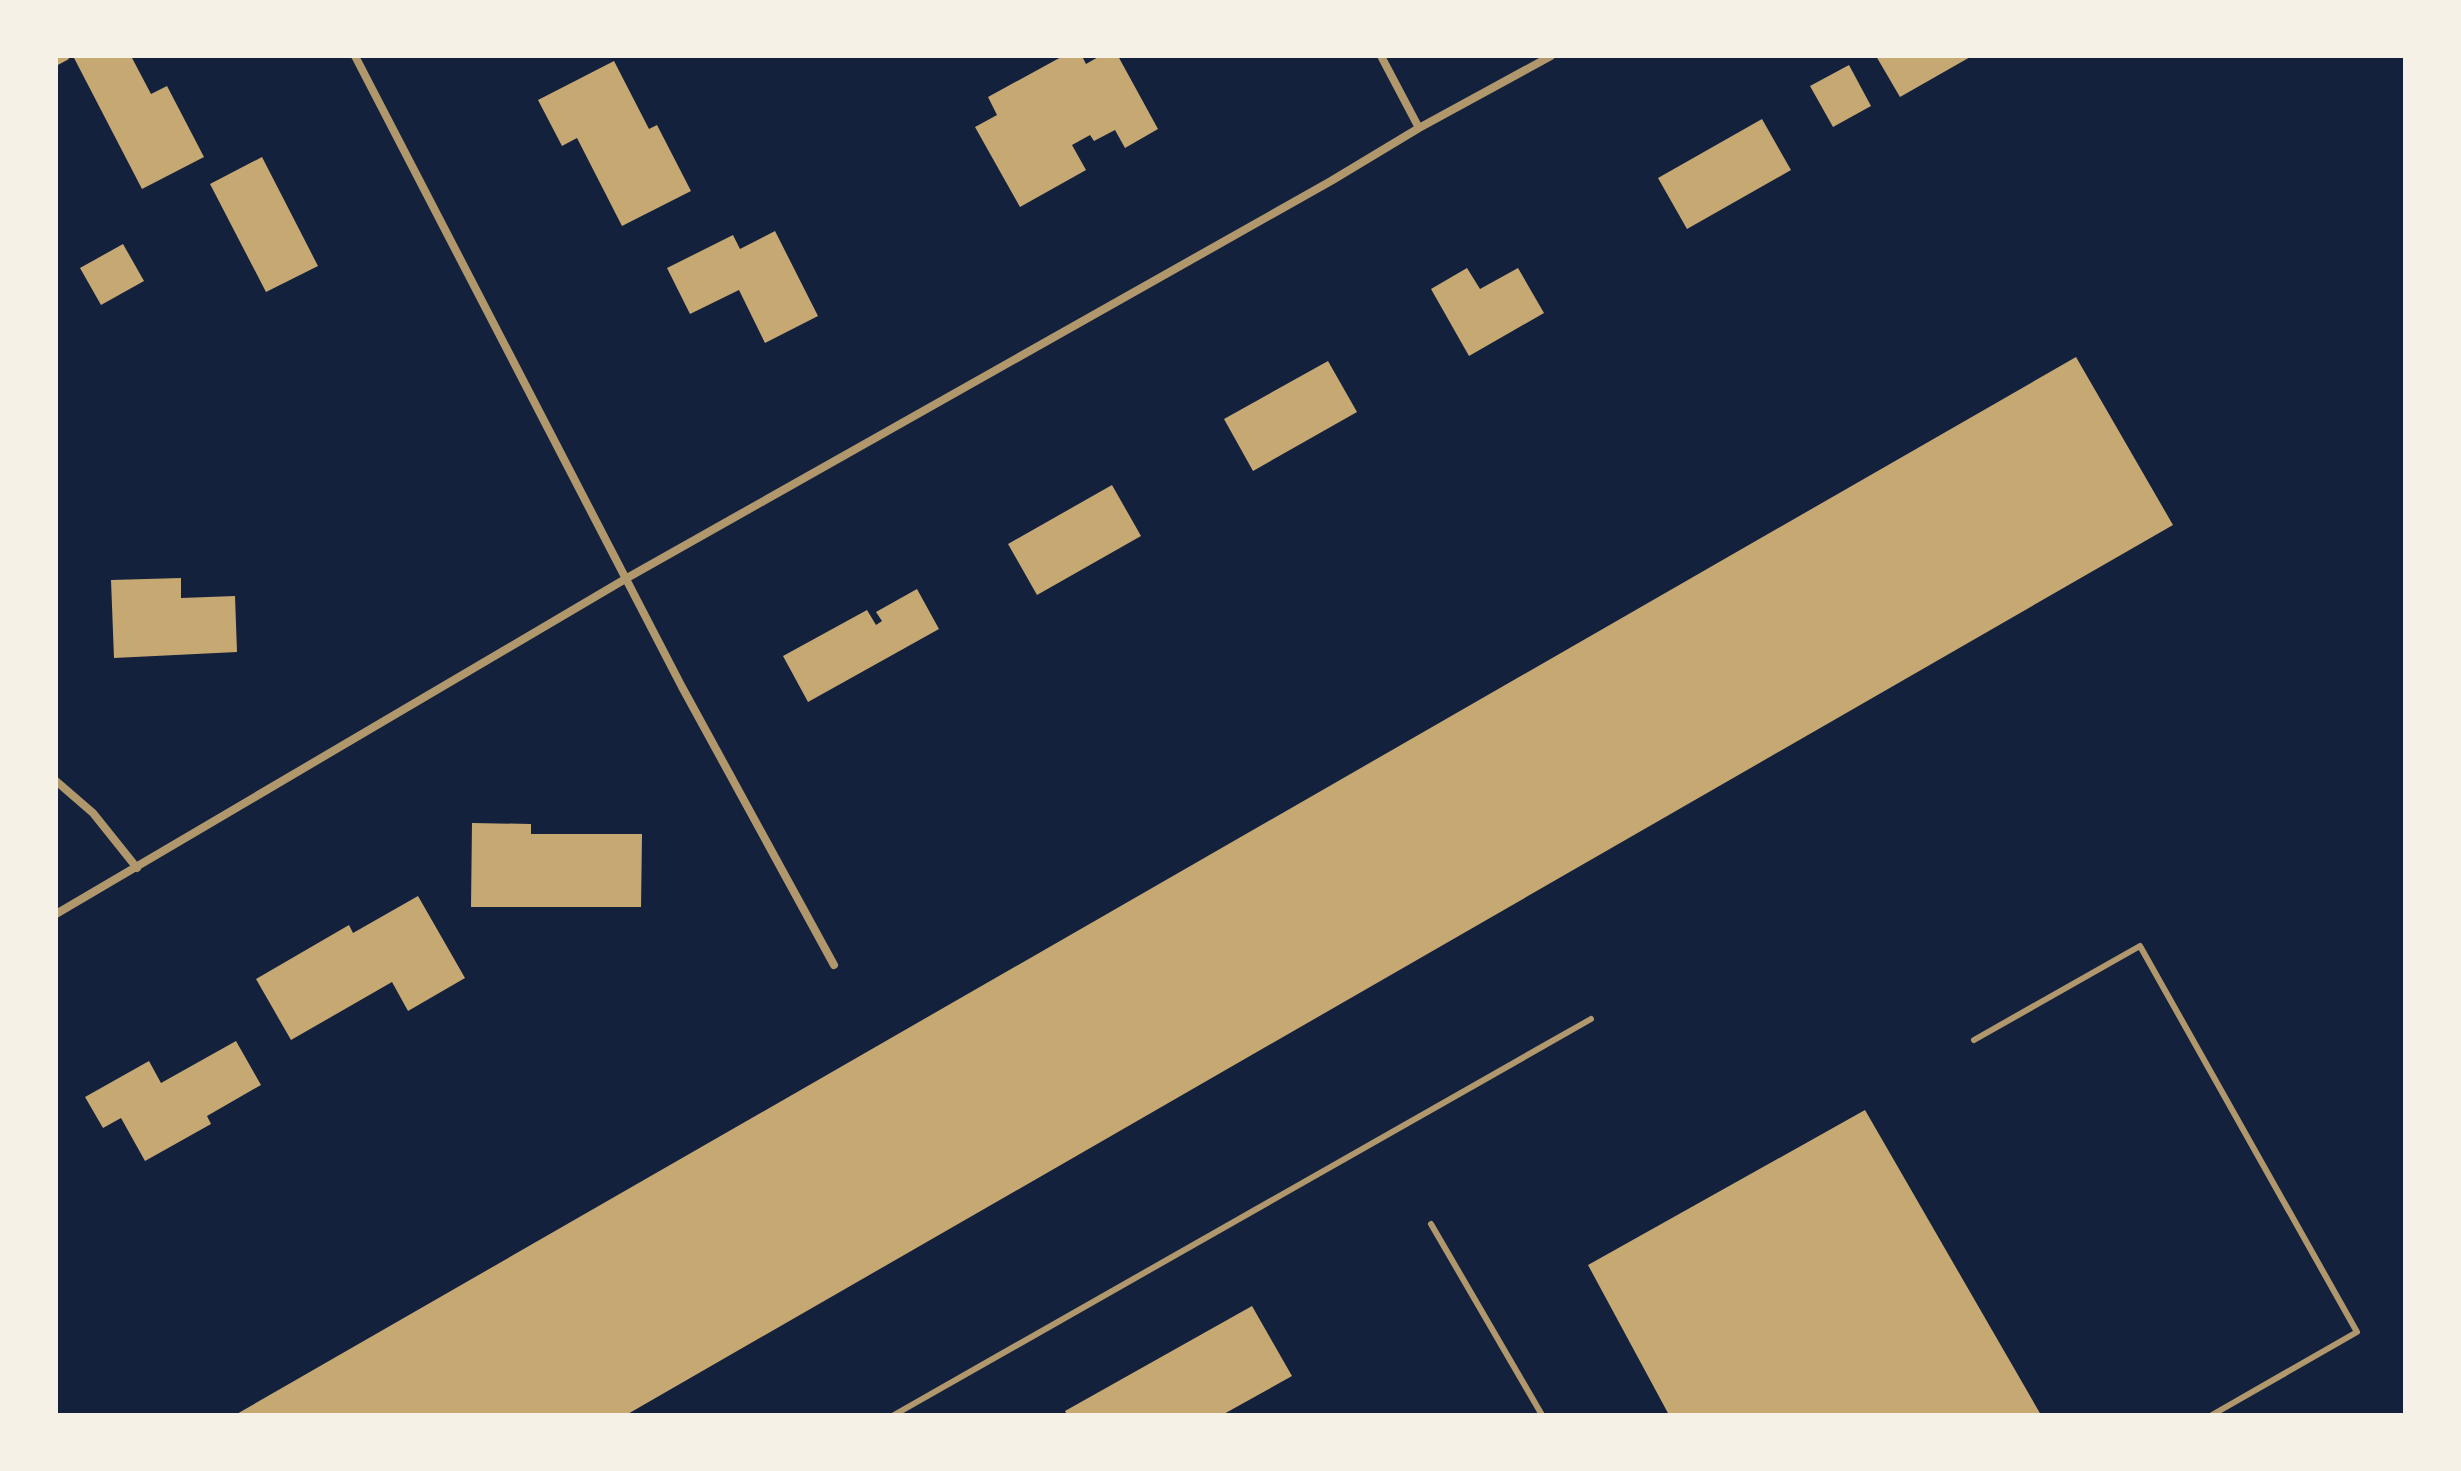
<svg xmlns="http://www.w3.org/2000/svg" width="2461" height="1471" font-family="'Roboto Condensed',sans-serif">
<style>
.building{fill:#c6a872}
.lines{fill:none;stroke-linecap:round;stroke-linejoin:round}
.service{stroke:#b1986c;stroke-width:6}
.minor{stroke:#b1986c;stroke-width:8}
</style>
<rect width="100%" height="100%" fill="#14213d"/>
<!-- building -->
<path class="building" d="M56,56H67L69,59L56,66Z
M73,56H131L151,94L167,86L204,157L142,189Z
M1063,56H1082L1086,64L1100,56H1118L1158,129L1125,148L1115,130L1094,141L1090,135L1072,145L1086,170L1020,207L975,127L997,115L988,97Z
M1876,56H1972L1900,97Z
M614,61L649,129L657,125L691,191L622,226L577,138L562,146L538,100Z
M1849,65L1871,106L1833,127L1810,86Z
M1762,119L1791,170L1687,229L1658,178Z
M262,157L318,266L266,292L210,184Z
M775,231L818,316L765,343L739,290L690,314L667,268L733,235L740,249Z
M123,244L144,281L101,305L80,268Z
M1467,268L1480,289L1518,268L1544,313L1469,356L1431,289Z
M2076,357L2173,525L626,1415H235Z
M1328,361L1357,412L1253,471L1224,419Z
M1112,485L1141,536L1037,595L1008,544Z
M181,578V598L235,596L237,652L114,658L111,580Z
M917,589L939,629L808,702L783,656L867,610L876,625L882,621L876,612Z
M472,823L531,824V834H642L641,907H471Z
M418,896L465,978L408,1011L392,982L291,1040L256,979L349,925L353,933Z
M236,1041L261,1085L207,1116L211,1124L145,1161L121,1118L103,1128L85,1097L149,1061L161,1083Z
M1865,1110L2041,1415H1669L1588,1265Z
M1252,1306L1292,1376L1222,1415H1067L1065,1411Z"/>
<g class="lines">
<!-- service -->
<path class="service" d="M1974,1040L2140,946L2357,1332L2212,1415
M1431,1224L1542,1415
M894,1415L1591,1019"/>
<!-- minor -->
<path class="minor" d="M355,56L682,687L834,965
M1381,56L1419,128
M56,781L93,813L137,868
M56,914L627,578L1331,181L1419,128L1551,56"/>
</g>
<!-- border -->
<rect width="2461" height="1471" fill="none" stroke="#f6f1e7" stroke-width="116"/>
</svg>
